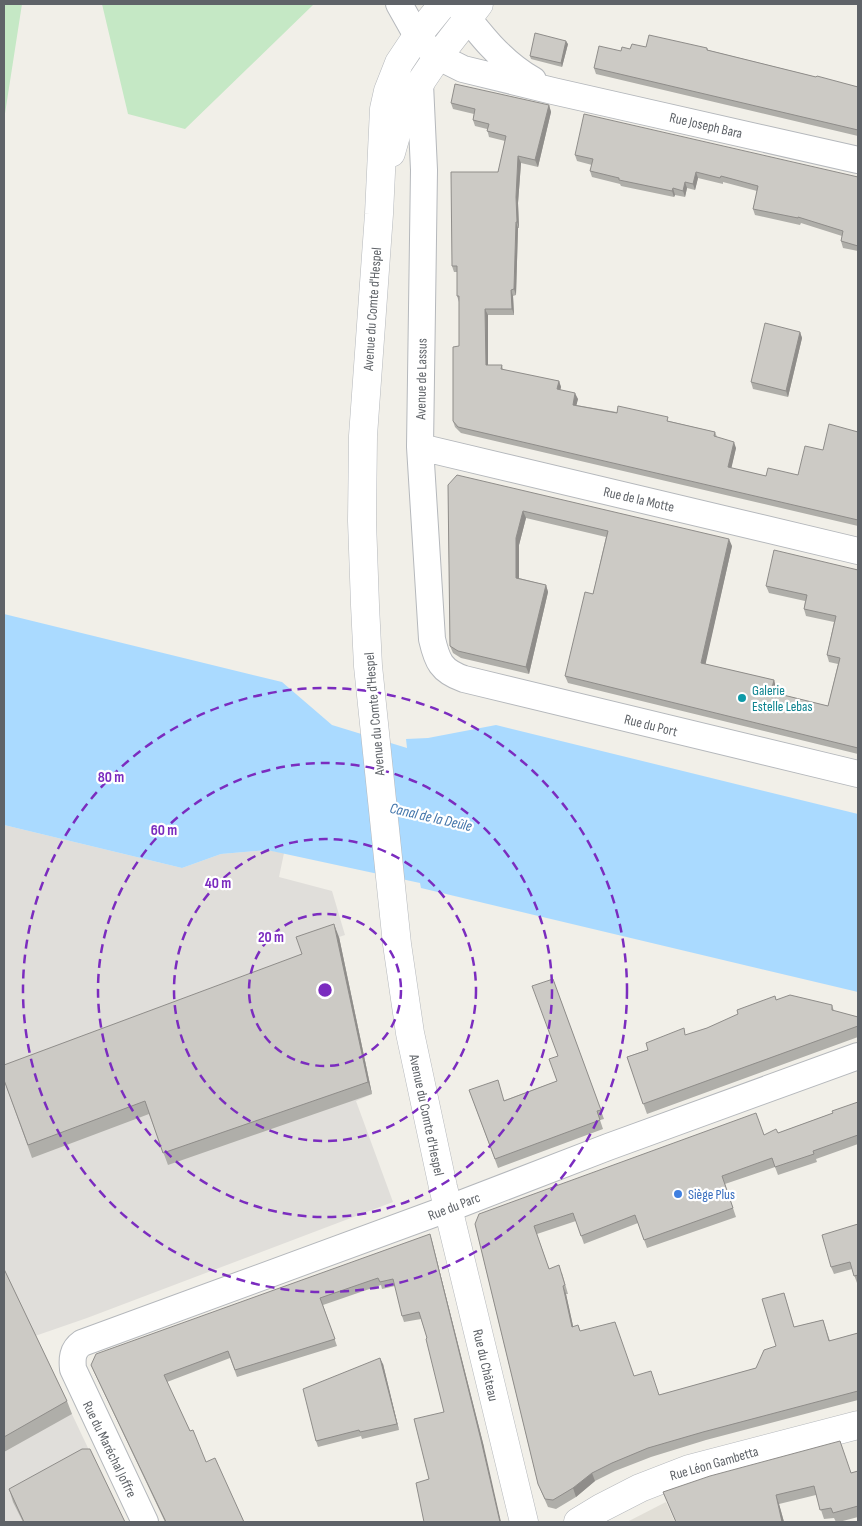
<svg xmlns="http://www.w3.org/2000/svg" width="862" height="1526" font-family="'Sofia Sans Condensed',sans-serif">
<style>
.industrial{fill:#e0deda}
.education{fill:#e1ded6}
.green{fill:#c5e8c5}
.water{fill:#aadaff}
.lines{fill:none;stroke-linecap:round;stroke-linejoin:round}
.minor-casing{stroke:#b5b8bc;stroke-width:28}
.tertiary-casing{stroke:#b5b8bc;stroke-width:29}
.minor{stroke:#fff;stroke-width:26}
.tertiary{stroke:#fff;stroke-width:28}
.wall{fill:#afaea9}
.shaded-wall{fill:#8f8d8a}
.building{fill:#cccac5;stroke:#8f8d8a}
.ring{fill:none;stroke:#7b2cbf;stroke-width:2.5;stroke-dasharray:9 6}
.culture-dot{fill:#0f9aa8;stroke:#fff;stroke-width:2}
.shop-dot{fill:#3f7fe0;stroke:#fff;stroke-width:2}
.labels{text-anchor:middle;stroke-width:4.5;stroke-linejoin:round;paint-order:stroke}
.street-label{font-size:14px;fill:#5f6368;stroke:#fff}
.culture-label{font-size:14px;fill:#0d838f;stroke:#fff;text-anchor:start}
.shop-label{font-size:14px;fill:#366cbe;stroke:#fff;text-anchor:start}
.water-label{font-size:15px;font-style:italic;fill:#4174aa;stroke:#fff}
.centre{fill:#7b2cbf;stroke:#fff;stroke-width:2.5}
.ring-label{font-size:15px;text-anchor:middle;font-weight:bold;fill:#7b2cbf;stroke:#fff;stroke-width:4.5;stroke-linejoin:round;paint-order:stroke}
</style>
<rect width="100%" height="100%" fill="#f1efe8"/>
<!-- industrial -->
<path class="industrial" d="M4,825L182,868L221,854L267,850L284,853L279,877L332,891L345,935L339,937L372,1094L356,1101L393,1202L87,1318L35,1336L123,1522H4Z"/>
<!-- education -->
<path class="education" d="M666,1502L675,1522H627Z"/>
<!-- green -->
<path class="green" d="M4,4H22L4,120Z
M102,4H314L185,129L128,114Z"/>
<!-- water -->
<path class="water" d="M4,614L282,682L332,725L407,748L406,739L428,738L496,725L858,814V992L421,888L420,883L267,850L221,854L182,868L4,825Z"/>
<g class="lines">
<defs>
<path id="minor" d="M399,4L417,36L423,43L439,57L463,69L553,91L858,160
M457,4C478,32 501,62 533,80
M420,84L424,170L420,447L432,639C437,661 441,671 464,679L858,774
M420,447L858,551
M145,1522L73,1369C72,1359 72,1350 82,1343L463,1203L608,1147L858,1056"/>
<path id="tertiary" d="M443,4L417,36L399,63L388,91L384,109L379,214L363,436L362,521L365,605L368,666L397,944L410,1033L443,1187L524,1522
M391,153C395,138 399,123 406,109C423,72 454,37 479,4
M578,1522L601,1508L640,1488L689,1469L858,1425"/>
</defs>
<!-- minor casing -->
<use href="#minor" class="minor-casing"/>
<!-- tertiary casing -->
<use href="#tertiary" class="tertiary-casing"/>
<!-- minor -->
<use href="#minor" class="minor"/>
<!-- tertiary -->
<use href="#tertiary" class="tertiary"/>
</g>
<!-- wall -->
<path class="wall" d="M568,44L562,67L531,59L530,56Z
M646,47L707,48L708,50L816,77L858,87V136L596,74L594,68L630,49Z
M451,103L549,105L551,112L538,167L521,163L518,203L519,228H518L516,295L513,296L514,315H488V365H502L503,370L559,381L561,387L560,390L578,399L576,405L669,421L715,432L717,437L736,448L731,468L766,476L798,475L823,450L858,432V526L461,433L455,427L453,421L459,346V302L457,296V272H454L452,266L498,172L505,141L489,137L487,129L475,126L473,120L474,114L453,109Z
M575,155L858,177V251L843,248L841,241L842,236L801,223L800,225L755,215L753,209L757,191L723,182V184L698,178L695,190L687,188L685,197L675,195L674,197L621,186L620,184L592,177L590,171L592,165L577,161Z
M800,332L802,338L788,397L753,389L751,382Z
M448,485L732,546L705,664L774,680L776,688L775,693L828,706L838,664L829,662L827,655L834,622L806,616L804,609L805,601L769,593L766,586L858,570V754L568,683L565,676L593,594L606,537L526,518L519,545V578L546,585L548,592L529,674L461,658L453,653L450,646Z
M339,937L372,1094L168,1165L149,1114L32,1158L4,1080L302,954Z
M553,979L604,1119L600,1120L603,1129L498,1168L469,1090L505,1100L557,1081L558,1056Z
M776,1000L832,1005L834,1011L858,1017V1037L647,1114L627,1057L707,1028Z
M858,1102V1144L816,1159L817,1162L778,1175L775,1167L725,1184L736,1217L647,1248L638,1223L584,1244L576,1221L537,1234L549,1269L562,1273L568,1294H566L573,1326L634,1376L660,1395L756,1368L776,1346L784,1293L794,1327L823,1320L830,1341L858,1333V1400L706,1440L651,1457L615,1471L595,1481L576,1497L556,1509L548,1507L538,1484L475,1224L764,1135L778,1133L833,1113Z
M858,1224V1283H857L852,1269L834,1274L831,1267Z
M430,1234L432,1241L484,1447L429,1479L444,1412L427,1338L421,1319L404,1322L402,1316L395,1286L382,1289L381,1285L323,1305L337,1346L237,1377L230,1358L167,1382L190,1431L206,1462L244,1522H165L94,1372L91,1365Z
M4,1269L67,1401L72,1414L4,1452Z
M383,1364L399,1430L362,1439L361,1436L318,1447L316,1441Z
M858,1471V1517L839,1522H836L834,1518L824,1519L816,1495L779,1504L784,1522H676L663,1492L851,1473Z
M9,1489L125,1522H23L13,1502Z"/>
<!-- shaded-wall -->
<path class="shaded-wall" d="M566,41L568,44L562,67L561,63Z
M549,105L551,112L538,167L535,160Z
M518,156L521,163L518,203L519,228L517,222L516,197Z
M696,172L698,178L695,190L693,184Z
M685,182L687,188L685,197L683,191Z
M673,188L675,195L674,197L672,191Z
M516,222L518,228L516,295L514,289Z
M511,290L513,296L514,315L512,309Z
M485,309L488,315V372L486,365Z
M800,332L802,338L788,397L786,391Z
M559,381L561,387L559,395L557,389Z
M575,393L578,399L575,411L573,405Z
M734,442L736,448L730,474L728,467Z
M523,511L526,518L519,545V585L516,578V538Z
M729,539L732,546L704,671L701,663Z
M546,585L548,592L529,674L526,667Z
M774,680L776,688L774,699L771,692Z
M334,924L339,937L372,1094L368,1082Z
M430,1234L432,1241L484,1447L501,1522H500Z
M563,1286L566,1294L575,1335L572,1327Z
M380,1358L383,1364L399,1430L397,1424Z
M592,1473L595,1481L576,1497L573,1488Z
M776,1495L779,1504L784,1522H782Z"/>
<!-- building -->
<path class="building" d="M535,33L566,41L561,63L530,56Z
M649,35L707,48V50L816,77L817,76L858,87V130L594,68L599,46L621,51L622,47L630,49L632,44L646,47Z
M455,84L549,105L535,160L518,156L516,197L517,222H516L514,289L511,290L512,309H485L486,365H502L501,369L559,381L557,389L575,393L573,405L617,413L618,406L668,417L667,421L715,432L714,436L734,442L728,467L766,476L768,468L798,475L805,446L823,450L829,424L858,432V520L458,427L453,421V347L459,346V296H457V266H452L451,172H498L506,136L487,131L489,124L473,120L475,109L451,103Z
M584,114L858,177V246L841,241L843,231L798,217V218L753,209L758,186L721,176L720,178L696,172L693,184L685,182L683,191L673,188L672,191L619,180V178L590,171L593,159L575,155Z
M765,323L800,332L786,391L751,382Z
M457,475L729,539L701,663L774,680L771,692L828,706L840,658L827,655L836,616L804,609L807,595L766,586L774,550L858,570V748L565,676L585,592L593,594L608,531L523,511L516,538V578L546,585L526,667L458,651L450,646L448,485Z
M334,924L368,1082L163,1153L145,1101L28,1145L4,1080V1065L302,954L296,937Z
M553,979L601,1110L597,1111L600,1120L495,1159L469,1090L498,1080L504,1101L557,1081L549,1059L558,1056L532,986Z
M790,995L832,1005V1010L858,1017V1026L643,1104L627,1057L648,1050L646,1043L684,1028L685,1035L707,1028L738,1014L737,1010L775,996L776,1000Z
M858,1102V1135L813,1151L814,1154L775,1167L772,1158L722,1176L733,1208L644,1240L635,1215L581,1236L573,1213L534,1226L549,1269L559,1265L565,1285L563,1286L572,1327L578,1325L580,1331L615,1322L634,1376L651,1371L659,1395L756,1368L764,1350L776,1346L762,1299L784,1293L794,1327L823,1320L829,1341L858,1333V1391L703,1432L648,1448L612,1463L592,1473L573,1488L553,1500L545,1499L538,1484L475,1224L479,1214L756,1113L764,1135L776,1129L778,1133L833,1113L832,1111Z
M858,1224V1275L854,1276L850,1262L831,1267L822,1235Z
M430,1234L481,1440L500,1522H424L416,1483L429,1479L414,1419L444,1412L426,1339L427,1338L419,1312L402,1316L393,1279L380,1282L378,1278L320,1298L335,1339L235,1370L228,1351L164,1375L190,1431L193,1430L206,1462L215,1458L244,1522H166L91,1365L96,1354Z
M4,1269L67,1401L4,1437Z
M380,1358L397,1424L360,1432L359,1430L316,1441L303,1389Z
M840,1441L851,1473L858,1471V1506L833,1513L831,1508L820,1510L814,1486L776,1495L782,1522H676L663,1492L710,1476Z
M82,1449H90L125,1522H24L9,1489Z"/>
<!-- distance rings -->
<g class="ring">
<circle cx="325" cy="990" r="76"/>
<circle cx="325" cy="990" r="151"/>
<circle cx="325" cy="990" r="227"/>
<circle cx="325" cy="990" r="302"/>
</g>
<!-- markers -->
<circle class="culture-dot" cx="742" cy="698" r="5"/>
<circle class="shop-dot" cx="678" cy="1194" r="5"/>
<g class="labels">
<!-- street labels -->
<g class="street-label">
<text transform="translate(706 125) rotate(13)" y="5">Rue Joseph Bara</text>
<text transform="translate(372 309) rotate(-86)" y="5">Avenue du Comte d'Hespel</text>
<text transform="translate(421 379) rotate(-89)" y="5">Avenue de Lassus</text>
<text transform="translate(639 499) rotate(13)" y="5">Rue de la Motte</text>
<text transform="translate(374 714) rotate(-95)" y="5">Avenue du Comte d'Hespel</text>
<text transform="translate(651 725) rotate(14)" y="5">Rue du Port</text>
<text transform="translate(427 1115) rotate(78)" y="5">Avenue du Comte d'Hespel</text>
<text transform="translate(454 1206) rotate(-21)" y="5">Rue du Parc</text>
<text transform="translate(486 1365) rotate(77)" y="5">Rue du Château</text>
<text transform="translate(110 1449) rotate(64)" y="5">Rue du Maréchal Joffre</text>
<text transform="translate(714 1463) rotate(-16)" y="5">Rue Léon Gambetta</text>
</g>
<!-- culture labels -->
<g class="culture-label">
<text x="752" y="695">Galerie<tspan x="752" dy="16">Estelle Lebas</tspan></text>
</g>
<!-- shop labels -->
<g class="shop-label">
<text x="688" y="1199">Siège Plus</text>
</g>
<!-- water labels -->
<g class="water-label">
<text transform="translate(431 817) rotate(13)" y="5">Canal de la Deûle</text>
</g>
</g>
<circle cx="325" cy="990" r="8" class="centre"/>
<g class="ring-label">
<text x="111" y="782">80 m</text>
<text x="164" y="835">60 m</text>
<text x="218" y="888">40 m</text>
<text x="271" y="942">20 m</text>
</g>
<!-- border -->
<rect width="862" height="1526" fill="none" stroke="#5f6368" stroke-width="10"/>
</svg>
